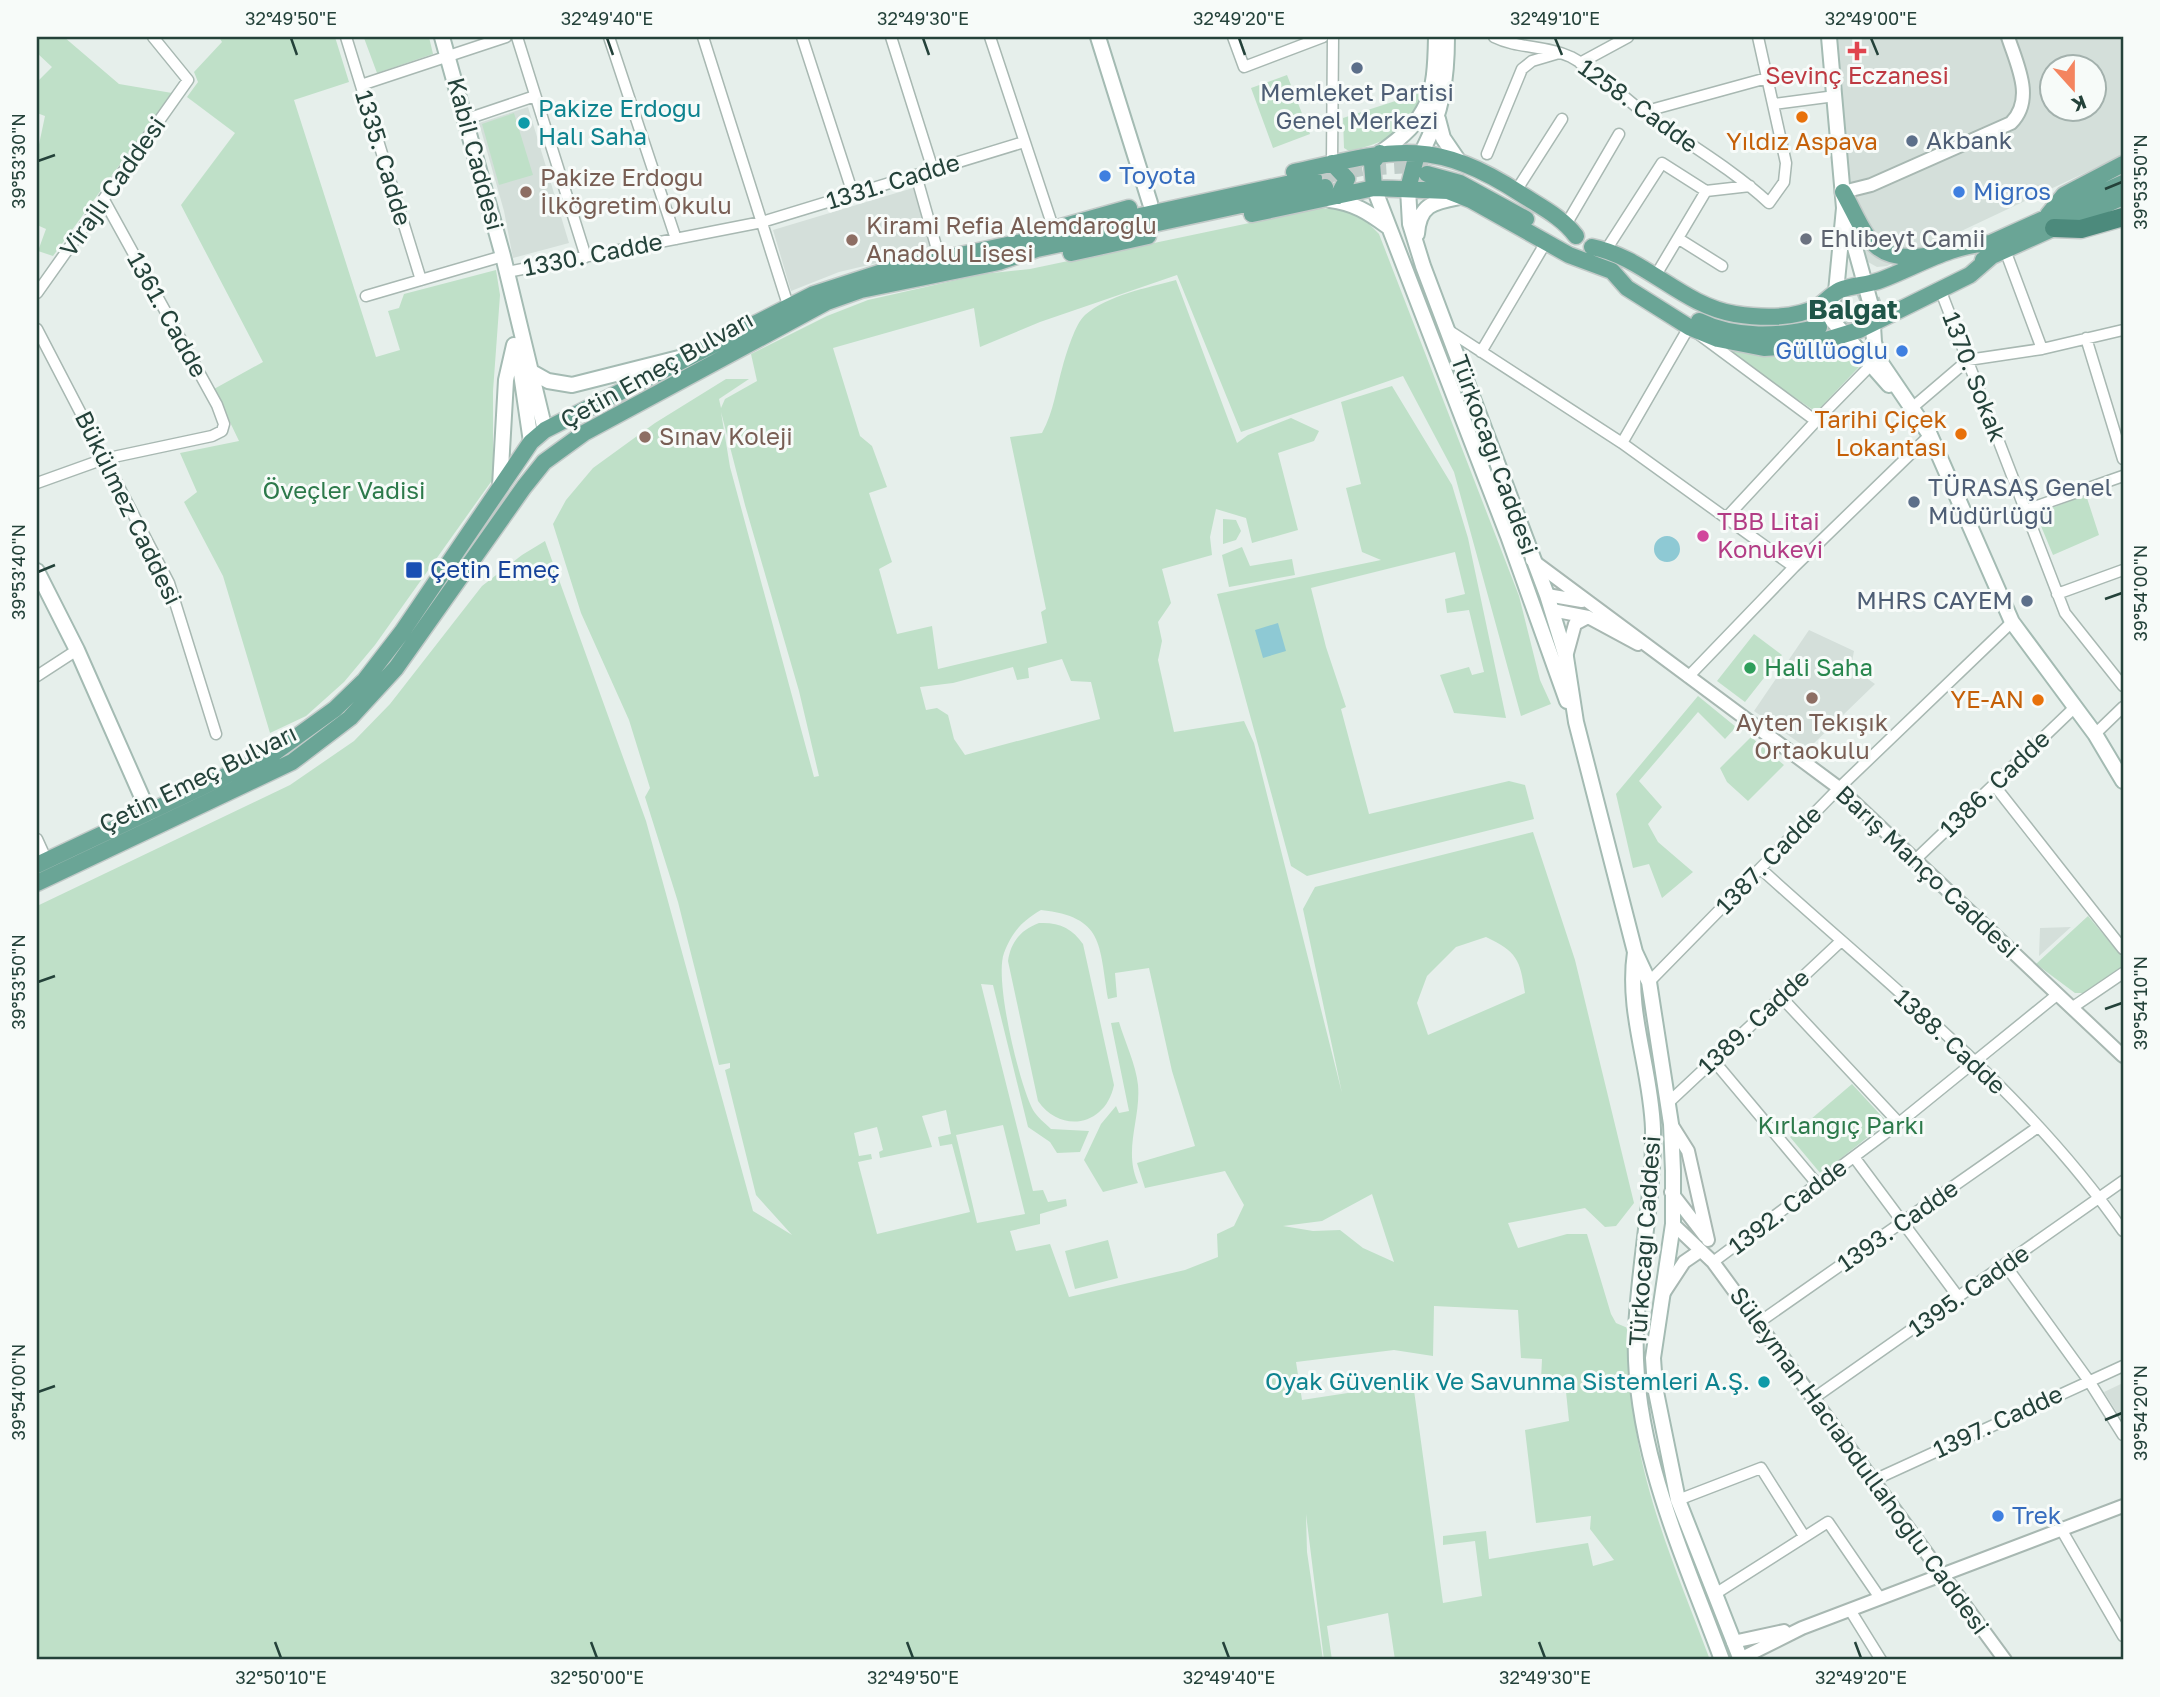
<svg xmlns="http://www.w3.org/2000/svg" width="2160" height="1697" font-family="'Golos Text',sans-serif">
<style>
.built{fill:#d4dfda;fill-rule:evenodd}
.green{fill:#bfe0c8;fill-rule:evenodd}
.water{fill:#8ec9d4}
.lines{fill:none;stroke-linecap:round;stroke-linejoin:round}
.primary-tunnel{stroke:#bfccc8;stroke-width:16;stroke-dasharray:16 8;stroke-linecap:butt}
.minor-casing{stroke:#a8b8b2;stroke-width:13}
.tertiary-casing{stroke:#a8b8b2;stroke-width:16}
.secondary-casing{stroke:#a4bbb3;stroke-width:18}
.primary-casing{stroke:#c2cac8;stroke-width:19}
.trunk-casing{stroke:#c2cac8;stroke-width:21}
.minor{stroke:#fff;stroke-width:10}
.tertiary{stroke:#fff;stroke-width:12}
.secondary{stroke:#fff;stroke-width:14}
.primary{stroke:#6aa596;stroke-width:16}
.trunk{stroke:#4c8a7c;stroke-width:18}
.ticks{fill:none;stroke:#24423a;stroke-width:2.5}
.health-dot{fill:#e0444e;stroke:#f7fbf9;stroke-width:2.5}
.service-dot{fill:#5c6f8a;stroke:#f7fbf9;stroke-width:2.5}
.food-dot{fill:#e8710a;stroke:#f7fbf9;stroke-width:2.5}
.culture-dot{fill:#0f9aa8;stroke:#f7fbf9;stroke-width:2.5}
.shop-dot{fill:#3f7fe0;stroke:#f7fbf9;stroke-width:2.5}
.education-dot{fill:#8d6e63;stroke:#f7fbf9;stroke-width:2.5}
.worship-dot{fill:#6b7280;stroke:#f7fbf9;stroke-width:2.5}
.hotel-dot{fill:#d1479c;stroke:#f7fbf9;stroke-width:2.5}
.transit-dot{fill:#1a4fb4;stroke:#f7fbf9;stroke-width:2.5}
.leisure-dot{fill:#2e9e5b;stroke:#f7fbf9;stroke-width:2.5}
.labels{text-anchor:middle;stroke-width:6;stroke-linejoin:round;paint-order:stroke}
.health-label{font-size:24px;fill:#be3a42;stroke:#f7fbf9}
.service-label{font-size:24px;fill:#4e5e75;stroke:#f7fbf9;text-anchor:start}
.street-label{font-size:24px;fill:#24423a;stroke:#f7fbf9}
.culture-label{font-size:24px;fill:#0d838f;stroke:#f7fbf9;text-anchor:start}
.food-label{font-size:24px;fill:#c56008;stroke:#f7fbf9;text-anchor:end}
.shop-label{font-size:24px;fill:#366cbe;stroke:#f7fbf9;text-anchor:start}
.education-label{font-size:24px;fill:#785e54;stroke:#f7fbf9;text-anchor:start}
.worship-label{font-size:24px;fill:#5b616d;stroke:#f7fbf9;text-anchor:start}
.park-label{font-size:24px;fill:#2d7a4b;stroke:#f7fbf9}
.hotel-label{font-size:24px;fill:#b23c85;stroke:#f7fbf9;text-anchor:start}
.transit-label{font-size:24px;fill:#164399;stroke:#f7fbf9;text-anchor:start}
.leisure-label{font-size:24px;fill:#27864d;stroke:#f7fbf9;text-anchor:start}
.quarter-label{font-size:28px;font-weight:bold;fill:#1f5548;stroke:#f7fbf9}
.neatline{fill:none;stroke:#24423a;stroke-width:2.5}
.ticks-label{font-size:18px;text-anchor:middle;fill:#24423a}
</style>
<rect width="100%" height="100%" fill="#e6efeb"/>
<!-- built -->
<path class="built" d="M1833,37H2123V155L1887,266L1877,267L1868,262L1854,220ZM2052,66H2094V108H2052Z
M528,107L569,243L513,258L504,211L479,123Z
M913,188L932,250L839,272L791,291L773,230Z
M1809,630L1854,651L1851,667L1875,684L1808,749L1754,711Z
M2071,927L2039,956L2040,928Z
M2123,1383V1422L2104,1392Z"/>
<!-- green -->
<path class="green" d="M37,37H64L119,84L172,93L53,256L38,251L46,229L37,225V154L45,116L37,113V82L52,67L37,53Z
M219,37H335L349,82L294,100L376,357L400,350L388,311L399,308L404,294L496,270L500,295L493,391V479L375,645L344,682L306,716L270,733L223,576L184,502L197,492L180,453L239,441L214,389L263,362L181,205L235,133L187,97L198,82L194,72L222,42Z
M369,37H429L433,54L377,73L364,38Z
M1287,75L1310,134L1273,148L1251,88Z
M1420,93C1413,131 1383,144 1349,151L1344,148L1343,118Z
M514,113L533,175L499,185L482,124Z
M1321,208C1347,210 1361,214 1379,234L1519,596L1540,680L1551,704L1521,716L1454,472L1403,376L1241,432L1177,275L1040,322L980,347L974,308L833,348L860,436L872,446L887,487L869,493L892,562L879,569L897,634L932,626L938,669L1047,643L1041,612L1046,609L1010,437L1042,433C1054,411 1056,389 1063,365C1067,352 1075,324 1085,315C1108,295 1147,288 1176,280L1237,443L1248,435L1291,418L1319,431L1314,441L1278,453L1298,530L1252,543L1246,518L1216,509L1210,537L1212,555L1162,569L1171,603L1158,622L1162,641L1158,660L1174,732L1244,721L1254,743L1342,1093L1303,909L1315,887L1533,832L1575,960L1634,1203L1616,1226L1605,1227L1585,1208L1508,1223L1518,1248L1567,1234H1587L1611,1314L1616,1323L1630,1329C1630,1365 1631,1401 1637,1436C1650,1513 1683,1587 1710,1660H1395L1388,1613L1327,1626L1332,1660H1324L1306,1514L1307,1552L1323,1660H37V906L290,785L354,741L390,704L482,586L522,555L545,541L646,821L753,1211L792,1235L756,1195L725,1070L730,1068V1063L719,1065L678,902L645,797L650,788L629,720L581,613L553,524L566,500L593,468L655,423L726,379H749L719,399L721,408L725,399L757,381L751,354L827,316L868,300L983,274L1030,269ZM721,412L745,505L799,691L819,776L814,777L730,467ZM1062,659L1071,681L1091,682L1100,719L965,755L954,739L948,715L937,708L926,710L920,687L953,683L1013,667L1017,680L1029,678L1028,668ZM1041,910C1104,917 1099,944 1108,999L1117,997L1115,973L1149,968L1172,1071L1195,1146L1137,1163L1145,1188L1225,1171L1244,1205L1234,1226L1217,1234L1218,1257L1185,1270L1069,1297L1050,1244L1016,1251L1010,1231L1040,1224V1214L1067,1206L1066,1199L1048,1202L1043,1190L1033,1191L981,984L993,985L1028,1127L1050,1142L1057,1153L1080,1152L1089,1131L1051,1129C1045,1123 1037,1117 1033,1110C1019,1084 994,979 1004,953C1012,932 1022,921 1041,910ZM1486,937C1517,952 1520,959 1525,993L1428,1035L1417,1003L1427,976L1456,947ZM946,1110L951,1134L938,1137L940,1146L952,1144L970,1212L877,1234L858,1162L872,1159L871,1154L859,1156L854,1133L877,1127L883,1150L879,1152L880,1158L932,1147L922,1116ZM1003,1125L1025,1214L977,1223L956,1135ZM1372,1194L1394,1262L1363,1248L1340,1230L1313,1231L1283,1226L1322,1221ZM1434,1306L1518,1310L1521,1358L1542,1359L1541,1380L1565,1382L1569,1421L1525,1430L1536,1523L1591,1516L1590,1529L1614,1560L1593,1566L1588,1543L1489,1559L1486,1531L1443,1536V1545L1475,1541L1482,1596L1443,1603L1413,1383L1302,1400L1296,1362L1394,1350L1433,1356Z
M1718,345L1833,349L1859,367L1816,412Z
M1392,386L1452,485L1468,538L1506,718L1454,713L1440,675L1469,667L1472,675L1484,672L1469,610L1447,613L1445,599L1465,594L1455,552L1311,588L1326,647L1346,707L1341,709L1369,814L1509,781L1525,785L1534,819L1307,876L1291,866L1217,594L1381,560L1362,552L1346,488L1361,484L1341,402Z
M2086,495L2099,535L2053,555L2036,514Z
M1223,519L1236,520L1241,531L1236,540L1223,544Z
M1242,547L1250,566L1292,559L1295,575L1229,587L1222,555Z
M1754,634L1782,655L1745,702L1717,681Z
M1698,696L1736,727L1725,739L1698,712L1639,781L1662,807L1648,824L1658,842L1693,872L1662,898L1649,864L1633,868L1616,794Z
M1751,737L1784,765L1748,801L1727,782L1720,768Z
M2088,916L2123,958V966L2083,993H2075L2036,964Z
M1039,923C1059,922 1072,928 1083,944L1114,1085C1106,1125 1062,1135 1038,1101L1008,961C1011,941 1021,930 1039,923Z
M1119,1022C1125,1042 1136,1065 1138,1085C1141,1119 1123,1150 1138,1183L1103,1192L1084,1160L1101,1124L1116,1106L1119,1113L1129,1111L1111,1023Z
M1852,1084L1887,1122L1821,1174L1790,1137Z
M1108,1240L1118,1278L1075,1289L1065,1251Z"/>
<!-- water -->
<path class="water" d="M1654 549a13 13 0 1 1 26 0a13 13 0 1 1-26 0Z
M1278,623L1286,651L1263,658L1255,630Z"/>
<g class="lines">
<!-- primary-tunnel -->
<path class="primary-tunnel" d="M1323,176L1362,168L1428,164
M1837,310L1880,292
M1822,326L1885,303"/>
<defs>
<path id="minor" d="M346,37L421,280
M517,37L586,257
M609,37L676,239
M703,37L788,305
M802,37L853,194
M891,37L933,170
M990,37L1053,227
M1233,37L1244,67L1323,37
M1494,37C1518,49 1546,45 1571,57C1597,71 1620,94 1643,112C1685,142 1731,168 1769,203L1784,182L1786,163L1758,37
M1580,63L1628,37
M361,85L506,37
M1774,104L1835,96
M1643,112L1767,78
M467,119L535,96
M1487,154L1522,69L1532,61L1559,53
M1332,163L1333,37
M916,175L940,260
M1516,191L1562,119
M1567,223L1619,134
M1679,239L1722,266
M1606,250L1662,163L1706,191
M2005,250L2042,349
M507,272L762,222L1024,142
M1656,275L1706,191L1750,186
M1940,289L2065,613L2123,686
M37,293L188,80L153,37
M366,296L503,256
M37,329L169,583L216,734
M1448,330L1622,443L1794,567
M2086,338L2123,459
M1481,352L1546,242
M1913,407L1968,360L2042,349L2123,330
M1816,421L1870,366
M1622,443L1689,327L1816,421L1726,518
M37,483L104,459L212,436L222,431L224,424L217,405L104,200
M2026,510L2123,476
M2057,594L2123,570
M37,676L77,650
M1688,677L1794,567L1930,435
M2095,734L2123,707
M1994,785L2123,949
M37,839L47,861
M1916,859L2074,708
M1761,869C1886,983 2026,1091 2123,1231
M1649,982L1839,788L2012,622
M1782,998L1899,1123
M2073,1007L2123,973
M1714,1061L1818,1185
M1668,1103L1840,942
M1854,1157L1959,1298
M1713,1262L1899,1123L2058,994
M2006,1266L2089,1381L2123,1435
M1758,1323L2038,1127
M1814,1398L2123,1181
M1874,1480L2123,1366
M1678,1500L1761,1468L1804,1536
M2061,1529L2123,1636
M1715,1594L1828,1522L1880,1598
M1850,1610L1881,1660"/>
<path id="tertiary" d="M1843,192L1871,185L2011,123C2035,99 2017,65 2008,37
M1532,560L1839,788L2123,1056
M1547,595L1582,601
M1552,610L1588,617L1638,644
M1566,657L1575,624L1588,617
M1671,1124L1688,1151L1708,1240
M1671,1192L1705,1236
M1673,1224L1713,1262L2005,1660
M1663,1294L1684,1262L1700,1251
M1733,1642L1784,1631
M1740,1659L1802,1628L2123,1506"/>
<path id="secondary" d="M442,37L503,256L545,430
M1098,37L1150,203
M1829,37L1844,208L1836,292L1829,307L1831,319L1889,385
M1438,119L1443,138L1458,160
M1380,153C1430,118 1435,97 1436,37
M1417,154L1423,150C1442,112 1447,79 1447,37
M1374,188L1508,536L1567,701
M1408,189L1410,224L1423,266L1547,595L1566,657L1576,722L1635,952L1649,982L1671,1124L1673,1171V1224L1653,1358L1655,1387L1678,1500L1741,1660
M1330,200C1354,203 1368,212 1387,226
M1844,208L1872,309L1874,342L1879,360L1930,435L2012,622L2095,734L2123,781
M1417,234C1419,204 1434,202 1460,197
M517,346L531,442
M532,372L548,381L572,385L679,358
M500,486L506,380L514,345
M37,571L77,650L149,813
M1635,952C1626,1013 1651,1068 1653,1129C1654,1197 1639,1262 1636,1330C1631,1445 1683,1554 1722,1660"/>
<path id="primary" d="M1332,163L1347,179L1338,196
M1294,172C1392,150 1432,136 1521,194C1541,207 1562,217 1576,236
M1427,174L1460,183L1526,219
M1374,188L1372,163L1380,153
M1408,189L1417,154
M1843,192C1866,233 1870,263 1925,256
M1252,214L1374,188L1448,191L1471,200L1569,255L1612,271L1627,288L1689,327L1718,339L1764,348L1810,345L1859,330L1970,275L1993,255
M2048,215L2064,195L2123,164
M1117,221L1314,178
M1029,236L1129,208
M1984,246L2123,183
M1592,247C1644,257 1683,306 1735,314C1761,318 1795,319 1819,306C1826,301 1832,294 1840,290C1853,285 1868,285 1881,280C1918,266 1952,244 1992,243
M1071,253L1148,236
M1983,260L2123,197
M1699,321C1735,339 1781,337 1819,327
M37,865L274,753L335,709L365,680L402,632L531,442L545,430L814,294L885,271L1040,238
M37,883L292,762L350,718L396,668L524,487L544,462L584,433L827,302L861,290L999,262L1037,249L1325,187"/>
<path id="trunk" d="M2054,228L2081,229L2123,217"/>
</defs>
<!-- minor casing -->
<use href="#minor" class="minor-casing"/>
<!-- tertiary casing -->
<use href="#tertiary" class="tertiary-casing"/>
<!-- secondary casing -->
<use href="#secondary" class="secondary-casing"/>
<!-- primary casing -->
<use href="#primary" class="primary-casing"/>
<!-- trunk casing -->
<use href="#trunk" class="trunk-casing"/>
<!-- minor -->
<use href="#minor" class="minor"/>
<!-- tertiary -->
<use href="#tertiary" class="tertiary"/>
<!-- secondary -->
<use href="#secondary" class="secondary"/>
<!-- primary -->
<use href="#primary" class="primary"/>
<!-- trunk -->
<use href="#trunk" class="trunk"/>
</g>
<!-- ticks -->
<path class="ticks" d="M291,38L297,55M607,38L613,55M923,38L929,55M1239,38L1245,55M1555,38L1562,55M1871,38L1878,55M38,161L55,155M2105,189L2122,182M38,572L55,565M2105,599L2122,593M38,982L55,976M2105,1009L2122,1003M38,1392L55,1386M2105,1420L2122,1413M275,1642L281,1658M591,1642L597,1658M907,1642L913,1658M1223,1642L1229,1658M1539,1642L1545,1658M1855,1642L1861,1658"/>
<!-- markers -->
<path class="health-dot" d="M1853.5 40.5h7v7h7v7h-7v7h-7v-7h-7v-7h7z"/>
<g class="service-dot">
<circle cx="1357" cy="68" r="7"/>
<circle cx="1912" cy="141" r="7"/>
<circle cx="1914" cy="502" r="7"/>
<circle cx="2027" cy="601" r="7"/>
</g>
<g class="food-dot">
<circle cx="1802" cy="117" r="7"/>
<circle cx="1961" cy="434" r="7"/>
<circle cx="2038" cy="700" r="7"/>
</g>
<g class="culture-dot">
<circle cx="524" cy="123" r="7"/>
<circle cx="1764" cy="1382" r="7"/>
</g>
<g class="shop-dot">
<circle cx="1105" cy="176" r="7"/>
<circle cx="1959" cy="192" r="7"/>
<circle cx="1902" cy="351" r="7"/>
<circle cx="1998" cy="1516" r="7"/>
</g>
<g class="education-dot">
<circle cx="526" cy="192" r="7"/>
<circle cx="852" cy="240" r="7"/>
<circle cx="645" cy="437" r="7"/>
<circle cx="1812" cy="698" r="7"/>
</g>
<circle class="worship-dot" cx="1806" cy="239" r="7"/>
<circle class="hotel-dot" cx="1703" cy="536" r="7"/>
<rect class="transit-dot" x="405" y="561" width="18" height="18" rx="3.5"/>
<circle class="leisure-dot" cx="1750" cy="668" r="7"/>
<g class="labels">
<!-- health labels -->
<g class="health-label">
<text x="1857" y="84">Sevinç Eczanesi</text>
</g>
<!-- service labels -->
<g class="service-label">
<text x="1357" y="101" text-anchor="middle">Memleket Partisi<tspan x="1357" dy="28">Genel Merkezi</tspan></text>
<text x="1926" y="149">Akbank</text>
<text x="1928" y="496">TÜRASAŞ Genel<tspan x="1928" dy="28">Müdürlüğü</tspan></text>
<text x="2013" y="609" text-anchor="end">MHRS CAYEM</text>
</g>
<!-- street labels -->
<g class="street-label">
<text transform="translate(1638 106) rotate(36)" y="8">1258. Cadde</text>
<text transform="translate(475 154) rotate(75)" y="8">Kabil Caddesi</text>
<text transform="translate(383 158) rotate(73)" y="8">1335. Cadde</text>
<text transform="translate(893 182) rotate(-17)" y="8">1331. Cadde</text>
<text transform="translate(113 187) rotate(-55)" y="8">Virajlı Caddesi</text>
<text transform="translate(593 255) rotate(-11)" y="8">1330. Cadde</text>
<text transform="translate(167 315) rotate(61)" y="8">1361. Cadde</text>
<text transform="translate(657 370) rotate(-29)" y="8">Çetin Emeç Bulvarı</text>
<text transform="translate(1974 377) rotate(69)" y="8">1370. Sokak</text>
<text transform="translate(1494 455) rotate(70)" y="8">Türkocağı Caddesi</text>
<text transform="translate(128 508) rotate(64)" y="8">Bükülmez Caddesi</text>
<text transform="translate(198 779) rotate(-26)" y="8">Çetin Emeç Bulvarı</text>
<text transform="translate(1995 784) rotate(-44)" y="8">1386. Cadde</text>
<text transform="translate(1769 860) rotate(-46)" y="8">1387. Cadde</text>
<text transform="translate(1927 872) rotate(43)" y="8">Barış Manço Caddesi</text>
<text transform="translate(1754 1022) rotate(-43)" y="8">1389. Cadde</text>
<text transform="translate(1950 1042) rotate(43)" y="8">1388. Cadde</text>
<text transform="translate(1788 1207) rotate(-37)" y="8">1392. Cadde</text>
<text transform="translate(1898 1226) rotate(-35)" y="8">1393. Cadde</text>
<text transform="translate(1645 1241) rotate(-86)" y="8">Türkocağı Caddesi</text>
<text transform="translate(1969 1291) rotate(-35)" y="8">1395. Cadde</text>
<text transform="translate(1998 1422) rotate(-25)" y="8">1397. Cadde</text>
<text transform="translate(1859 1461) rotate(54)" y="8">Süleyman Hacıabdullahoğlu Caddesi</text>
</g>
<!-- culture labels -->
<g class="culture-label">
<text x="538" y="117">Pakize Erdoğu<tspan x="538" dy="28">Halı Saha</tspan></text>
<text x="1750" y="1390" text-anchor="end">Oyak Güvenlik Ve Savunma Sistemleri A.Ş.</text>
</g>
<!-- food labels -->
<g class="food-label">
<text x="1802" y="150" text-anchor="middle">Yıldız Aspava</text>
<text x="1947" y="428">Tarihi Çiçek<tspan x="1947" dy="28">Lokantası</tspan></text>
<text x="2024" y="708">YE-AN</text>
</g>
<!-- shop labels -->
<g class="shop-label">
<text x="1119" y="184">Toyota</text>
<text x="1973" y="200">Migros</text>
<text x="1888" y="359" text-anchor="end">Güllüoğlu</text>
<text x="2012" y="1524">Trek</text>
</g>
<!-- education labels -->
<g class="education-label">
<text x="540" y="186">Pakize Erdoğu<tspan x="540" dy="28">İlköğretim Okulu</tspan></text>
<text x="866" y="234">Kirami Refia Alemdaroğlu<tspan x="866" dy="28">Anadolu Lisesi</tspan></text>
<text x="659" y="445">Sınav Koleji</text>
<text x="1812" y="731" text-anchor="middle">Ayten Tekışık<tspan x="1812" dy="28">Ortaokulu</tspan></text>
</g>
<!-- worship labels -->
<g class="worship-label">
<text x="1820" y="247">Ehlibeyt Camii</text>
</g>
<!-- park labels -->
<g class="park-label">
<text x="344" y="499">Öveçler Vadisi</text>
<text x="1841" y="1134">Kırlangıç Parkı</text>
</g>
<!-- hotel labels -->
<g class="hotel-label">
<text x="1717" y="530">TBB Litai<tspan x="1717" dy="28">Konukevi</tspan></text>
</g>
<!-- transit labels -->
<g class="transit-label">
<text x="430" y="578">Çetin Emeç</text>
</g>
<!-- leisure labels -->
<g class="leisure-label">
<text x="1764" y="676">Hali Saha</text>
</g>
<!-- quarter labels -->
<g class="quarter-label">
<text x="1853" y="319">Balgat</text>
</g>
</g>
<!-- border -->
<rect width="2160" height="1697" fill="none" stroke="#f7fbf9" stroke-width="77"/>
<!-- north arrow -->
<g transform="translate(2073 88) rotate(159)"><circle r="33" fill="#f7fbf9" stroke="#a3b1ad" stroke-width="2"/>
<path d="M0-5L12 26L0 18L-12 26Z" fill="#f4845f"/>
<text y="-10" font-size="19" font-weight="bold" text-anchor="middle" fill="#24423a">K</text>
</g>
<rect x="38" y="38" width="2084" height="1620" class="neatline"/>
<g class="ticks-label">
<text x="291" y="25">32°49'50"E</text>
<text x="607" y="25">32°49'40"E</text>
<text x="923" y="25">32°49'30"E</text>
<text x="1239" y="25">32°49'20"E</text>
<text x="1555" y="25">32°49'10"E</text>
<text x="1871" y="25">32°49'00"E</text>
<text transform="translate(19 161) rotate(-90)" y="6">39°53'30"N</text>
<text transform="translate(2141 182) rotate(-90)" y="6">39°53'50"N</text>
<text transform="translate(19 572) rotate(-90)" y="6">39°53'40"N</text>
<text transform="translate(2141 593) rotate(-90)" y="6">39°54'00"N</text>
<text transform="translate(19 982) rotate(-90)" y="6">39°53'50"N</text>
<text transform="translate(2141 1003) rotate(-90)" y="6">39°54'10"N</text>
<text transform="translate(19 1392) rotate(-90)" y="6">39°54'00"N</text>
<text transform="translate(2141 1413) rotate(-90)" y="6">39°54'20"N</text>
<text x="281" y="1684">32°50'10"E</text>
<text x="597" y="1684">32°50'00"E</text>
<text x="913" y="1684">32°49'50"E</text>
<text x="1229" y="1684">32°49'40"E</text>
<text x="1545" y="1684">32°49'30"E</text>
<text x="1861" y="1684">32°49'20"E</text>
</g>
</svg>
